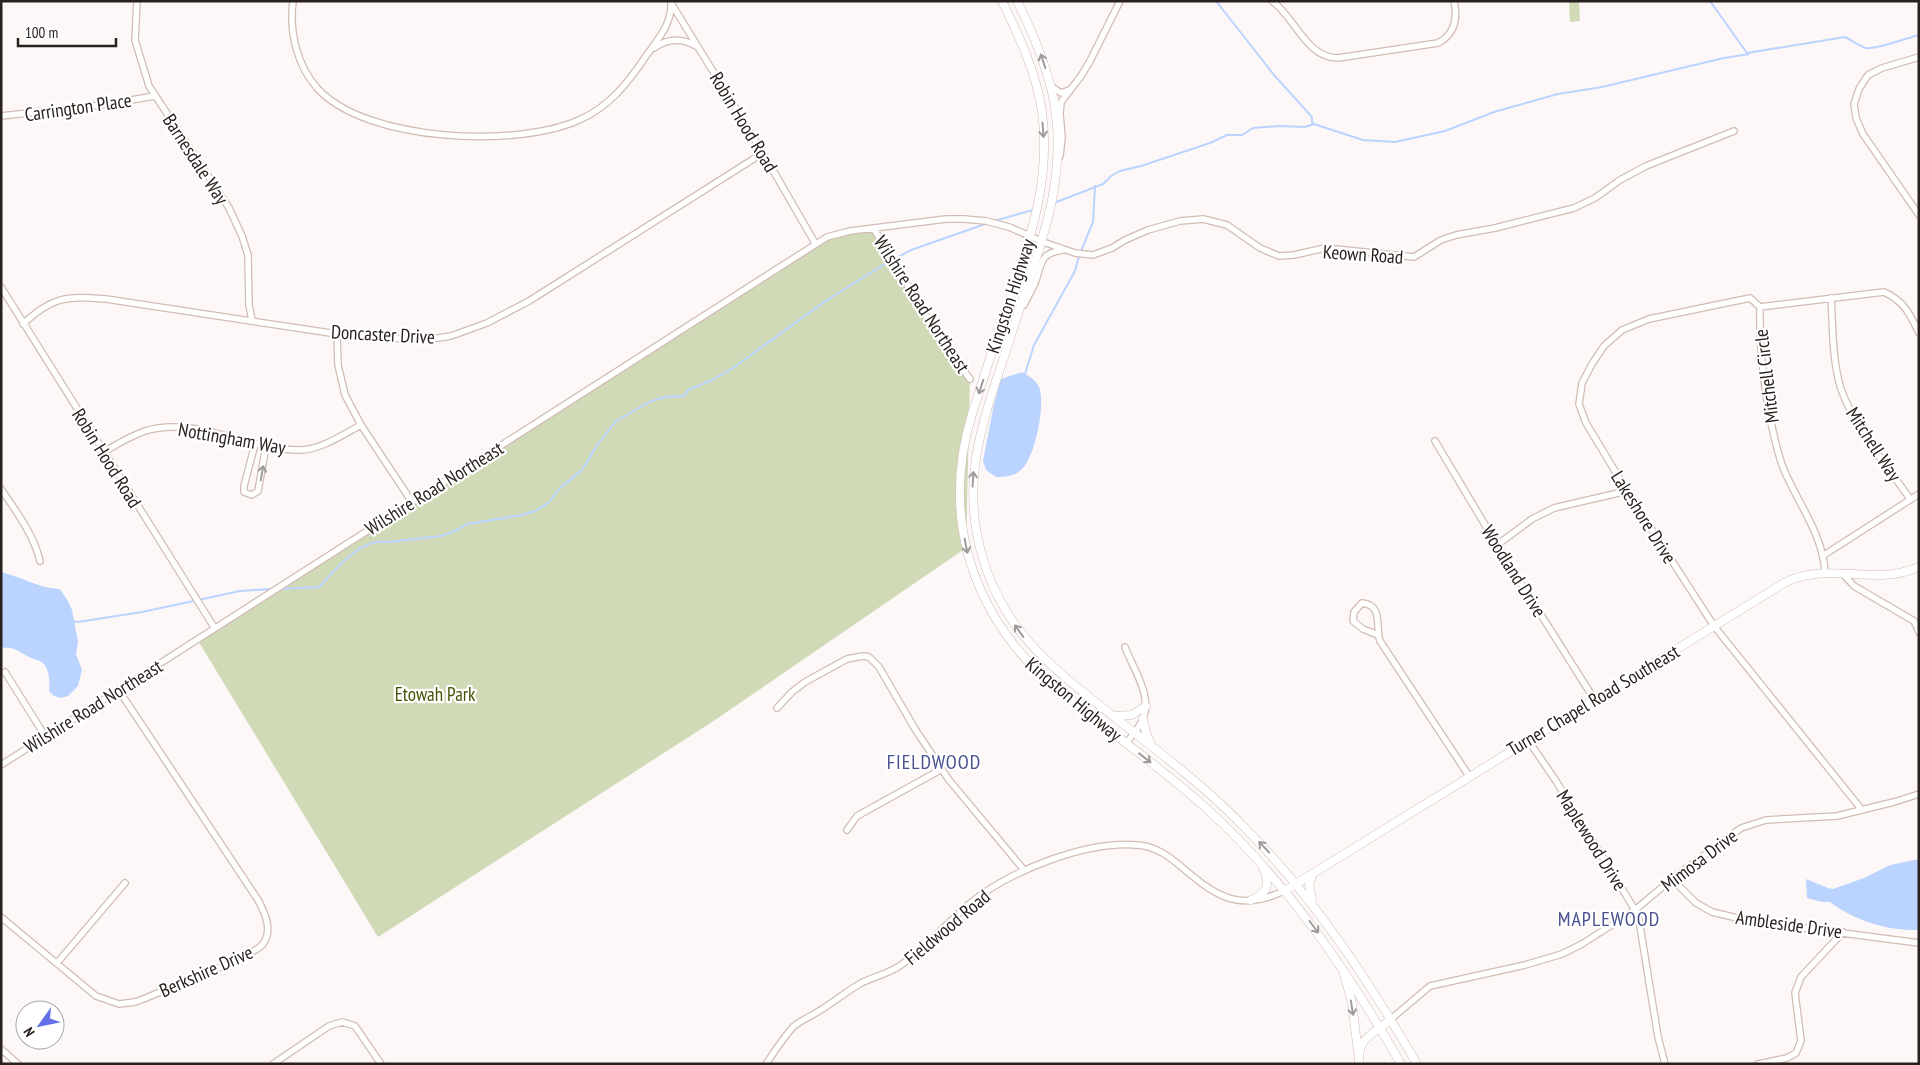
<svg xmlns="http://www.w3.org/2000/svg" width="1920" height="1065" font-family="'PT Sans Narrow',sans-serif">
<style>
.green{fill:#d0dab7}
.water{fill:#bad4ff}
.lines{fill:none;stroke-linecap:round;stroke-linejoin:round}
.stream{stroke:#bad4ff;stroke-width:2}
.street-casing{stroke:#d1bcb5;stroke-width:8}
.secondary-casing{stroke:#d1bcb5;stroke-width:9}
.street{stroke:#fff;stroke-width:5.5}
.secondary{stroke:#fff;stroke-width:8}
.oneway{stroke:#9f9b9a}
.labels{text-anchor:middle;stroke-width:4.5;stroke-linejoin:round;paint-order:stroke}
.street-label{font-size:19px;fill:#29211e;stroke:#fff}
.park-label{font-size:19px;fill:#445204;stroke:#fff}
.neighbourhood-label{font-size:20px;letter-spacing:1px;fill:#49508e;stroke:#fff}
</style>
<rect width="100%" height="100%" fill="#fdf8f7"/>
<!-- green -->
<path class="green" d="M1569,1H1579L1580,21L1570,22Z
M874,229L970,379L966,548L712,722L378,937L197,639L827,237Z"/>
<!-- water -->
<path class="water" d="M1022,372C1029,376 1035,379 1039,387C1046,404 1035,457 1022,469C1015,476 1005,477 996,477L986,470L983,461L994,404L1001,379Z
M1,572C22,577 38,588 60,589L68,601L72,610L78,642L76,654L82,670L78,686L68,696L61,698L54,696L49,691C50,681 50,667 40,661C37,660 33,659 29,657C19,652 15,647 4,648L1,645Z
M1919,859V930C1888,931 1855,921 1830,902H1822L1807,898L1806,879L1828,888L1833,889L1864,878L1890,865Z"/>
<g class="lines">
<!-- stream -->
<path class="stream" d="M1216,1L1274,75L1312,117V122L1314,124
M1710,1L1747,53
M1054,203L1103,184L1111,176L1120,171L1141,166L1210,143L1227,135H1242L1253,128L1279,126L1305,127L1314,124L1363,140L1395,142L1445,131L1494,112L1558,94L1602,87L1724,58L1749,54L1747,53L1845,37C1851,40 1859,46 1866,48C1874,50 1907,38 1919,35
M994,221L1033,210
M1081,251L1093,222L1095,186
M1025,374L1034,345L1075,271L1079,256
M279,589L319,587C338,568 360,537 389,542L441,536L455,531L467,524L522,515L535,511L548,503L560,488L581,471L589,459L595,448L616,421L651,401L665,397L684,396L688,390L712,380L733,368L827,300L885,264L911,250L988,223
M73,621L78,622L142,612L240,591L272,589"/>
<defs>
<path id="street" d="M137,1L135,40L149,86L229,208L242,236L248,255L249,305L252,320
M293,1C289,32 297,66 318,89C367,142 517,148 579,120C609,107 628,83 646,56C658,39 672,24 671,3
M1272,1C1295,17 1306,58 1338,58L1438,43C1455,34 1458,19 1454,1
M671,3L763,153L815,243
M654,48C668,38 682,38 696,46
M1919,57L1882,68L1868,75L1859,89L1854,104L1856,118L1863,134L1919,215
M1052,87L1061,93L1069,90
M1,116L109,104L154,96
M1060,156L1062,137L1060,114L1061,102L1081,76L1090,61L1120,1
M874,229L938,336L970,379
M1,287L214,627
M1831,298C1833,328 1832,360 1841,389C1855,429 1886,464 1910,499
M1024,305C1027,298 1032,290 1035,283C1042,264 1039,253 1063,250
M1760,307L1750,298L1649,319L1622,330L1604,346L1592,364L1582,383L1579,404L1586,423L1627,491L1714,626L1862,810
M1760,307C1759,345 1763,381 1770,418C1774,435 1777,453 1784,470C1798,503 1823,535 1825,572
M1760,307L1884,292C1904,301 1910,314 1919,333
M23,324C53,296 67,296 106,299L337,334L405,339L438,338L451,336L487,323L529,301L763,153
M337,334L338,365L345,395L361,425L412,502
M1435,441L1497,545L1594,699
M255,444L244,486V492L252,495L258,491L266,446
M104,452C117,444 131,436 145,431C195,415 250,451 301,450C322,449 342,435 361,425
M1,489C16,511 34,535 40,561
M1497,545L1532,519L1554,508L1627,491
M1824,555L1919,494
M1842,573L1854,586L1914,621
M1914,621L1919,632
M1378,635L1363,629L1353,621L1354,612L1362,603C1384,605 1375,628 1380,641L1469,776
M1125,647C1133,669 1154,697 1142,721C1138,729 1132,736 1126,743
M5,672L45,736
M777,708L792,692L805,682L847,659L863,656L869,657L879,667L915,729L949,780L1024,870
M1528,740L1556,781L1635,910L1639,920L1658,1037L1665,1064
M1,765L827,237L850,231L946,219H964L986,221L1009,227L1043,242L1075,253L1093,255L1112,248L1125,240L1148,230L1180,221L1203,219L1227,225L1260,248L1279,256L1294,255L1325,248L1414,257L1441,240L1456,235L1495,228L1574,208L1595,198L1620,180L1646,166L1734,131
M847,830L857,816L942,769
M1672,879L1696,903L1712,912L1750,921L1919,943
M1,917L96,996L119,1004L135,1002L146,998C166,989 253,957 263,944C273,930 265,913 258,900L118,689
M57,963L125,883
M1391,1019L1430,986L1525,965L1562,954L1582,944L1635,910L1672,879L1741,828L1766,820L1837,816L1894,802L1919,794
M1,1049L18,1064
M273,1064L329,1026L342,1022L355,1026L381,1064
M766,1064C775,1051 783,1038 793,1027C801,1020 810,1017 819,1011C834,1002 848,990 863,982C876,976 890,973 901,965C926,948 946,924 969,904C1009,871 1085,841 1137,845C1156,846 1170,857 1184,869C1218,898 1241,912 1286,890
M1758,1064L1787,1058L1796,1053L1801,1041L1795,993L1801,977L1843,932"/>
<path id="secondary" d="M1002,1C1019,36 1036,72 1042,111C1052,187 1026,251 1002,321C992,352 982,383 972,414C943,509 967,599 1035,669C1089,719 1152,759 1206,808C1287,882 1347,970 1401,1064
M1017,1C1033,33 1047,66 1054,101C1066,172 1047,226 1025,292C1015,322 1006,352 996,381C977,438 965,489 980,548C1001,632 1054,669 1118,720C1163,755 1208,789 1247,830C1316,900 1368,980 1417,1064
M1114,716L1132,715L1146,706
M1143,719L1146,733L1151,745
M1286,890L1784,583C1830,560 1873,587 1919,567
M1251,900C1269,893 1270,884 1263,867
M1312,900L1309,884L1313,874
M1344,974L1352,1003L1358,1052
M1359,1064C1357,1037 1373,1035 1391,1019"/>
</defs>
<!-- street casing -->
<use href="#street" class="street-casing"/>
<!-- secondary casing -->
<use href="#secondary" class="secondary-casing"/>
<!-- street -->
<use href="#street" class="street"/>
<!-- secondary -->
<use href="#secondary" class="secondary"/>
</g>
<!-- one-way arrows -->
<defs><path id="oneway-shaft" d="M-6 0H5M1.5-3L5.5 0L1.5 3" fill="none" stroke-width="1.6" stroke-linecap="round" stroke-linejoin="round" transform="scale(1.25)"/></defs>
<g class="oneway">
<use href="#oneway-shaft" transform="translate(1043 61) rotate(-108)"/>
<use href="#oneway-shaft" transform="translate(1043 130) rotate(86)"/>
<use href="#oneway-shaft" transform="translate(981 387) rotate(108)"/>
<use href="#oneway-shaft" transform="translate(262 473) rotate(-80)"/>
<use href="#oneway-shaft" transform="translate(973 479) rotate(-87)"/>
<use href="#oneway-shaft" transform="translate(966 546) rotate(79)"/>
<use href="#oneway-shaft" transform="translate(1019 631) rotate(-126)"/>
<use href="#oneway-shaft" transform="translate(1145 758) rotate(38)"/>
<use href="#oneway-shaft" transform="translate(1264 847) rotate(-133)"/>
<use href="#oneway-shaft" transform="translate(1314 927) rotate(53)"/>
<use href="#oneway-shaft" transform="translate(1352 1008) rotate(81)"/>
</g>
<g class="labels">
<!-- street labels -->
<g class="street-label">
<text transform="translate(78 107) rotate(-8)" y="7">Carrington Place</text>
<text transform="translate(744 122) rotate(59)" y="7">Robin Hood Road</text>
<text transform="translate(196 159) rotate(57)" y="7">Barnesdale Way</text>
<text transform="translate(1363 254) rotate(4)" y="7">Keown Road</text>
<text transform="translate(1010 296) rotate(-72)" y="7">Kingston Highway</text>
<text transform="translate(922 304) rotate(57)" y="7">Wilshire Road Northeast</text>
<text transform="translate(383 334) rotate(3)" y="7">Doncaster Drive</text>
<text transform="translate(1766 376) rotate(-97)" y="7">Mitchell Circle</text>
<text transform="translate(232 438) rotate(10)" y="7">Nottingham Way</text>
<text transform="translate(1874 444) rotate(57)" y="7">Mitchell Way</text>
<text transform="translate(107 458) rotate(58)" y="7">Robin Hood Road</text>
<text transform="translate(434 488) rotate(-32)" y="7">Wilshire Road Northeast</text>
<text transform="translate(1644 517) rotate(58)" y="7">Lakeshore Drive</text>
<text transform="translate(1514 571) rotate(58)" y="7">Woodland Drive</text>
<text transform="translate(1074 699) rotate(40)" y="7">Kingston Highway</text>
<text transform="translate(1593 700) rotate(-31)" y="7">Turner Chapel Road Southeast</text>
<text transform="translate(93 706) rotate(-32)" y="7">Wilshire Road Northeast</text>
<text transform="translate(1592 840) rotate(58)" y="7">Maplewood Drive</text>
<text transform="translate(1699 860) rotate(-37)" y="7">Mimosa Drive</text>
<text transform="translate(1789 924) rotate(8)" y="7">Ambleside Drive</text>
<text transform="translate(947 927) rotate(-40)" y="7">Fieldwood Road</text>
<text transform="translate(206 971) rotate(-24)" y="7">Berkshire Drive</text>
</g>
<!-- park labels -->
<g class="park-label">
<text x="435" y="701">Etowah Park</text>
</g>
<!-- neighbourhood labels -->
<g class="neighbourhood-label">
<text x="934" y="769">FIELDWOOD</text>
<text x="1609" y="926">MAPLEWOOD</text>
</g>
</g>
<!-- border -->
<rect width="1920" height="1065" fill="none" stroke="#29211e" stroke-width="5"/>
<!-- north arrow -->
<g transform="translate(40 1025) rotate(237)"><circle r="24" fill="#ffffff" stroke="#a9a6a5"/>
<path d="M0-4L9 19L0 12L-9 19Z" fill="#656fe7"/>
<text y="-8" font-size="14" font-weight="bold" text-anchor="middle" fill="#29211e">N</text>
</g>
<!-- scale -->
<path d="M18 38v8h98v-8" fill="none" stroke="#29211e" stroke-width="2.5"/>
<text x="25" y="38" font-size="15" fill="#29211e" stroke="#ffffff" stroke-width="4" paint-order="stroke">100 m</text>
</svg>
